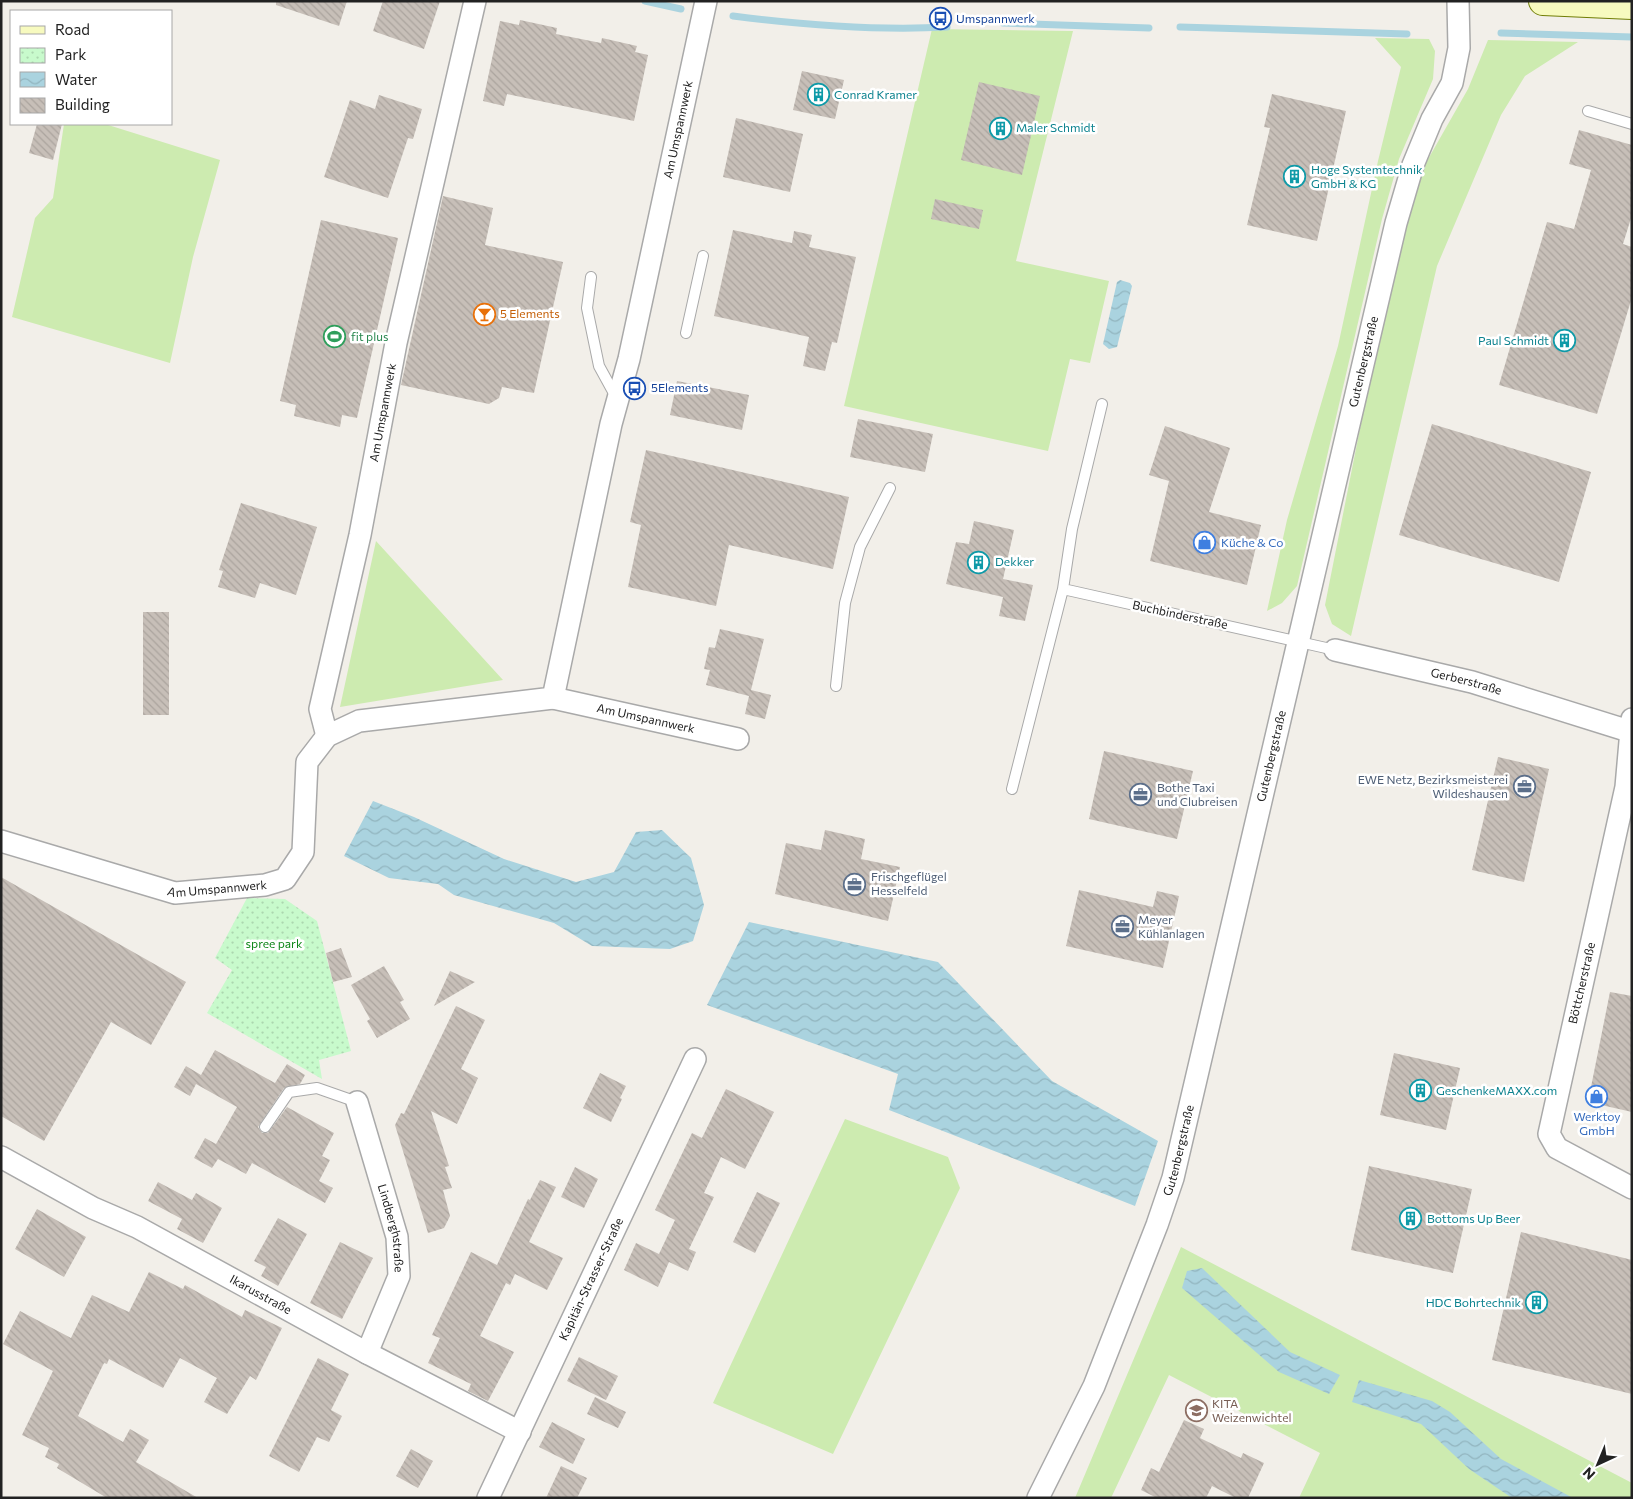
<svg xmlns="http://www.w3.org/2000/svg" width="1633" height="1499" font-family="Commissioner,sans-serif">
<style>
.grass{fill:#cdebb0}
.park{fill:url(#park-dots)}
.water{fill:url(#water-waves)}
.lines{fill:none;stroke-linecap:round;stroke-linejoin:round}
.stream{stroke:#aad3df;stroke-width:7}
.building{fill:url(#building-back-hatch)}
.lane-casing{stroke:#a9a9a9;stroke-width:12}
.street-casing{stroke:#a9a9a9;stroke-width:24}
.secondary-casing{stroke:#707d05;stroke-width:30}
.lane{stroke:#fff;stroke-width:10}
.street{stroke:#fff;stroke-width:21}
.secondary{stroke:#f7fabf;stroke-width:28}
.labels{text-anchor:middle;stroke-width:5;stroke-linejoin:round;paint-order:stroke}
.transit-label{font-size:12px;fill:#164399;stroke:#fff;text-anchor:start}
.culture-label{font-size:12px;fill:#0d838f;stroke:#fff;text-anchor:start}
.street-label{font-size:12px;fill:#222;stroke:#fff}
.food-label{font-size:12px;fill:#c56008;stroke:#fff;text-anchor:start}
.leisure-label{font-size:12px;fill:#27864d;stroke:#fff;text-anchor:start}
.shop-label{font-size:12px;fill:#366cbe;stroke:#fff;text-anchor:start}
.service-label{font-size:12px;fill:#4e5e75;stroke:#fff;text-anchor:start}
.park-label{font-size:12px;fill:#0c8416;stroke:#fff}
.education-label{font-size:12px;fill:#785e54;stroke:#fff;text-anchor:start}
</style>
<defs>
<pattern id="park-dots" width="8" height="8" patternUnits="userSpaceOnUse" patternTransform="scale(1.25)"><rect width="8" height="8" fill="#c8facc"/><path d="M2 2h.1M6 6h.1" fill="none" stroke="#acd6af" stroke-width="1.8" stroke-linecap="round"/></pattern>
<pattern id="water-waves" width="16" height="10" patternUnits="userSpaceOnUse" patternTransform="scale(1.25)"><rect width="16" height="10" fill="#aad3df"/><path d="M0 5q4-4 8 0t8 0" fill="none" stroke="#92b5bf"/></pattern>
<pattern id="building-back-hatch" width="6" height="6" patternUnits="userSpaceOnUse" patternTransform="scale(1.25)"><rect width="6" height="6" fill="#c7bfb8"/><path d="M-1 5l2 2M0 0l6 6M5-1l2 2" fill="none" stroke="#aba49e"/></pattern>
</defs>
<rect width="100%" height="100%" fill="#f2efe9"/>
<!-- grass -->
<path class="grass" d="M932,29L1073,31L1016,261L1109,281L1090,363L1070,359L1048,451L844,406Z
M1375,38L1429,39L1435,51L1433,79L1399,159L1382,219L1297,586L1282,603L1267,611L1287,520L1338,346L1378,161L1401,67Z
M1488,40L1578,42L1525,76L1501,115L1437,266L1351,636L1332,624L1325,605L1372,368L1406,225L1423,168L1468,89Z
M64,124H105L220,160L193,257L170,363L12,317L35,218L53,198Z
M376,541L503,680L340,707Z
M845,1119L948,1157L960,1188L833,1454L713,1403Z
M1181,1247L1632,1483V1498H1299L1320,1453L1169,1375L1111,1498H1075Z"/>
<!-- park -->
<path class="park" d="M247,898L285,899L317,921L351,1051L319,1060L322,1079L207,1013L232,970L215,958Z"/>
<!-- water -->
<path class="water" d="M1120,280L1130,283L1132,286L1117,347L1109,349L1103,344L1117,282Z
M373,801L414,817L504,859L576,882L614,872L636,832L662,830L691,858L704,905L693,941L670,949L592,946L554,923L454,895L438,884L389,878L344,856Z
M749,922L938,962L1052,1081L1158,1141L1135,1206L889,1110L898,1074L707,1005Z
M1202,1268L1290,1352L1340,1375L1329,1394L1279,1372L1182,1288L1187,1271Z
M1359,1380L1432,1401L1450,1412L1501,1459L1573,1498H1512L1469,1469L1421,1424L1352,1402Z"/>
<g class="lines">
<!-- stream -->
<path class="stream" d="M645,1L681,9
M733,16C804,25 875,31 947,27
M1003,23L1149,28
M1180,27L1407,34
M1501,33L1632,37"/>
</g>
<!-- building -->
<path class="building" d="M276,1H347L339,26L276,5Z
M383,1H440L424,49L373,31Z
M520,20L557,28L556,34L601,43L602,38L637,46L635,52L648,55L634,121L507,94L504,106L483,101L500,21L519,25Z
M802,71L844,80L835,119L793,110Z
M979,82L1040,96L1022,175L961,160Z
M1272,94L1346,111L1317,241L1247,225L1270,128L1264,127Z
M379,95L422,109L413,139L408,138L388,198L324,177L350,100L375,109Z
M736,118L803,134L790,192L723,177Z
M37,124H62L53,160L29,153Z
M1579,130L1632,145V215L1623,244L1632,247V297L1597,414L1499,385L1547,222L1574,229L1591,170L1569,164Z
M443,196L493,208L485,245L563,262L534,393L502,387L499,398L489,404L401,385Z
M935,199L983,210L979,229L931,219Z
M321,220L398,238L357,418L342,415L340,427L294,416L296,405L280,401Z
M733,230L792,243L794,231L812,235L809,247L856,257L837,343L832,342L825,371L803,366L809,337L714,316Z
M677,381L749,395L742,430L670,415Z
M858,419L933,434L925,472L850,457Z
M1432,424L1591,472L1559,582L1399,535Z
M1165,426L1230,448L1209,512L1261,525L1247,585L1150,561L1169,481L1149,475Z
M646,450L849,497L833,569L729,545L716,606L628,587L641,525L630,522Z
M241,503L317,527L296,595L260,583L255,598L218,587L223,571L219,570Z
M974,521L1014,530L1003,579L1033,585L1025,621L999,616L1003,597L946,584L956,542L969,544Z
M143,612H169V715H143Z
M720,629L764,639L751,690L771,695L765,719L745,714L749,696L706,685L710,670L704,669L709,647L715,648Z
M1104,751L1193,771L1177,839L1089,819Z
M1498,757L1549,769L1524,882L1472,870Z
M825,830L865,839L861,859L900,867L888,921L775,894L786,843L821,850Z
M1,877L186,982L151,1045L111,1022L44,1141L1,1116Z
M1079,890L1153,907L1157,891L1179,896L1163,968L1066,946Z
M341,948L352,977L333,982L326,953Z
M384,966L404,1000L400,1002L410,1019L377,1038L367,1021L370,1019L351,985Z
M450,971L475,982L434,1006Z
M1610,992L1632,996V1112L1588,1102Z
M456,1006L485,1020L461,1069L478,1078L457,1124L431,1111L449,1166L445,1167L452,1188L443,1190L450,1216L444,1228L428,1233L395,1125L401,1113L404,1114Z
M215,1050L275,1083L287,1064L305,1075L300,1084L284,1088L258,1127L262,1133H268L287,1107L334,1133L322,1156L330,1160L319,1181L333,1188L325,1203L252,1163L246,1174L218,1159L212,1168L194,1158L205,1138L216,1144L237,1107L196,1084L190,1096L174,1087L186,1066L201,1075Z
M1394,1053L1460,1068L1446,1130L1380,1115Z
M600,1073L626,1086L620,1098L622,1099L611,1122L583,1108Z
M726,1089L774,1112L745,1169L721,1157L704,1193L714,1197L689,1249L696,1252L688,1271L669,1262L658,1287L624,1270L636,1243L659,1254L675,1220L655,1210L692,1133L702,1138Z
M1369,1166L1472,1189L1453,1273L1351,1250Z
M575,1167L598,1179L584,1208L561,1197Z
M540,1180L556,1187L529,1242L563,1258L547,1290L515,1274L510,1285L506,1283L480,1336L514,1352L488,1401L468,1391L471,1384L428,1363L440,1338L432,1335L471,1252L497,1265L528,1199L530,1200Z
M158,1182L192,1200L196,1193L222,1208L203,1243L177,1229L182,1219L148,1201Z
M757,1192L780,1203L755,1253L733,1242Z
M37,1209L86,1237L64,1277L15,1249Z
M278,1218L307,1234L278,1286L261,1276L266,1267L254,1261Z
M1521,1232L1632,1260V1394L1492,1360Z
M340,1242L373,1258L342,1319L310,1303Z
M149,1272L183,1289L185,1285L242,1317L245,1310L282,1328L256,1380L250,1376L227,1414L204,1402L217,1378L180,1358L163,1388L109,1359L107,1364L104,1363L78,1416L123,1442L130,1429L149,1440L136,1462L198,1498H107L57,1468L59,1464L45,1457L49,1448L22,1435L53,1371L3,1344L20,1311L71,1338L92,1295L129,1312Z
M579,1357L618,1376L606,1400L567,1381Z
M318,1358L349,1374L331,1410L342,1416L329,1442L317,1437L299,1472L269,1456Z
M595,1397L626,1412L618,1428L587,1414Z
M1184,1420L1204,1429L1200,1438L1241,1458L1243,1453L1264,1463L1248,1498H1236L1212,1486L1206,1498H1157L1141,1490L1151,1468L1159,1472Z
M552,1422L585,1439L573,1464L539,1447Z
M411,1449L433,1461L418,1488L396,1476Z
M561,1466L587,1478L577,1498H546Z"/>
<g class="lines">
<defs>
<path id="lane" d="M1588,111L1632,124
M591,277L587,308L599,366L616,397
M686,333L703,256
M1102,404L1072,529L1063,589L1335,650
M836,686L845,603L860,547L890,488
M1012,789L1063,589
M265,1127L289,1092L317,1088L357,1102"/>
<g id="street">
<path id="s1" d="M1335,650L1472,682L1632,732"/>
<path id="s2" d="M553,698L738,739"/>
<path d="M1632,719L1626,787L1549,1134L1557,1148L1632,1188"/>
<path id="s3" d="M327,736L320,709L360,535L396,343L475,1"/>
<path id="s4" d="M1,841L175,893L265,885L285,879L303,852L307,762L327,736L359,721L553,698L611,424L629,359L706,1"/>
<path id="s5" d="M357,1102L397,1237L399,1276L367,1353"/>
<path id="s6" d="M1,1157L93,1208L137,1227L367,1353L520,1432"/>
<path id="s7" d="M488,1498L695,1059"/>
<path id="s8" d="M1038,1498L1094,1386L1157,1225L1173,1178L1396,223L1413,165L1432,119L1452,83L1459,48L1458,1"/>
</g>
<path id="secondary" d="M1543,1L1632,5"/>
</defs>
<!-- lane casing -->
<use href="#lane" class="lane-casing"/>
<!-- street casing -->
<use href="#street" class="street-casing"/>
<!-- secondary casing -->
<use href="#secondary" class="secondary-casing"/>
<!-- lane -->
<use href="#lane" class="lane"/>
<!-- street -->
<use href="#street" class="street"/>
<!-- secondary -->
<use href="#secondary" class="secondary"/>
</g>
<!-- icons -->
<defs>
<symbol id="bus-ring" viewBox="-11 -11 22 22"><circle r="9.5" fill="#fff" stroke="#1a4fb4" stroke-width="1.5"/><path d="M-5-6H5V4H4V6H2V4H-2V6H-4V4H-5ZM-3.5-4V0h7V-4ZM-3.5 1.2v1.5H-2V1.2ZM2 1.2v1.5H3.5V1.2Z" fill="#1a4fb4"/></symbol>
<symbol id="building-ring" viewBox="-11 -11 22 22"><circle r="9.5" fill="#fff" stroke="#0f9aa8" stroke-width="1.5"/><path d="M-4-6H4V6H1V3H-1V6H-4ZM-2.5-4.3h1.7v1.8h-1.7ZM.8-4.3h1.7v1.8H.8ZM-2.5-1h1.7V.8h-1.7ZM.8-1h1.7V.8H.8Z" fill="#0f9aa8"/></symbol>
<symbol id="bar-ring" viewBox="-11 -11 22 22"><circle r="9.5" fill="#fff" stroke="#e8710a" stroke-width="1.5"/><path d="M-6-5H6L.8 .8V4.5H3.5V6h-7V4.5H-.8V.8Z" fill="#e8710a"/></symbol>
<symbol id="stadium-ring" viewBox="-11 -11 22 22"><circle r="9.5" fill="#fff" stroke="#2e9e5b" stroke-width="1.5"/><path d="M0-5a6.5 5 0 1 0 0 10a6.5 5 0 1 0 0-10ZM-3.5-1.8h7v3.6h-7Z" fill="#2e9e5b"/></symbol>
<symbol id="shop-ring" viewBox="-11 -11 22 22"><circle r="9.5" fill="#fff" stroke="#3f7fe0" stroke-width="1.5"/><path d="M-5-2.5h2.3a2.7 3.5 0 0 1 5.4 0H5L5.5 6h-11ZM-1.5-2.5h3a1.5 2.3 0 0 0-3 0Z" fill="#3f7fe0"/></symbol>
<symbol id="office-ring" viewBox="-11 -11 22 22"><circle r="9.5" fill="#fff" stroke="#5c6f8a" stroke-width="1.5"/><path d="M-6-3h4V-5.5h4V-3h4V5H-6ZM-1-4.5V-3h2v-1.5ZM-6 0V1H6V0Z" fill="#5c6f8a"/></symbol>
<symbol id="school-ring" viewBox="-11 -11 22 22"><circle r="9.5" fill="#fff" stroke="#8d6e63" stroke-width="1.5"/><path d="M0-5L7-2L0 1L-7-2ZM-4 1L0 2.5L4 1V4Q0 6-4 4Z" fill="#8d6e63"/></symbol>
</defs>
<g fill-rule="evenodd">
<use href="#bus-ring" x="928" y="6" width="25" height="25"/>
<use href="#building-ring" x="806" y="82" width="25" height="25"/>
<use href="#building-ring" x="988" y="116" width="25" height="25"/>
<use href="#building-ring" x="1282" y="164" width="25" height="25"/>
<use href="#bar-ring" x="472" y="302" width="25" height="25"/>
<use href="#stadium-ring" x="322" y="324" width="25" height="25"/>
<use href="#building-ring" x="1552" y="328" width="25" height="25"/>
<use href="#bus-ring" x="622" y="376" width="25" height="25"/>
<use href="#shop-ring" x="1192" y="530" width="25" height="25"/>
<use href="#building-ring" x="966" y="550" width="25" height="25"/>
<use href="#office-ring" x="1512" y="774" width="25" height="25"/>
<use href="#office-ring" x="1128" y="782" width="25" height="25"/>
<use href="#office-ring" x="842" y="872" width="25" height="25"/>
<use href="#office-ring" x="1110" y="914" width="25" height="25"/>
<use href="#building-ring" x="1408" y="1078" width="25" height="25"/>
<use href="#shop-ring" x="1584" y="1084" width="25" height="25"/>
<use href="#building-ring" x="1398" y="1206" width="25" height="25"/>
<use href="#building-ring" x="1524" y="1290" width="25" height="25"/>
<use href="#school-ring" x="1184" y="1398" width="25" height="25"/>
</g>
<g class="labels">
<!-- transit labels -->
<g class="transit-label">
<text x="956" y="23">Umspannwerk</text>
<text x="651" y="392">5Elements</text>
</g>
<!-- culture labels -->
<g class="culture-label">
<text x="834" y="99">Conrad Kramer</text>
<text x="1016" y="132">Maler Schmidt</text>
<text x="1311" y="174">Hoge Systemtechnik<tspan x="1311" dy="14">GmbH &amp; KG</tspan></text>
<text x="1549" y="345" text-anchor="end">Paul Schmidt</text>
<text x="995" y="566">Dekker</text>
<text x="1436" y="1095">GeschenkeMAXX.com</text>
<text x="1427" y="1223">Bottoms Up Beer</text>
<text x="1521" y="1307" text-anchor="end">HDC Bohrtechnik</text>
</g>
<!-- street labels -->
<g class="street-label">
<text dy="4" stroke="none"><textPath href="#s4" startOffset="1261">Am Umspannwerk</textPath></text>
<text dy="4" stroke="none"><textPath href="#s8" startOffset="1186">Gutenbergstraße</textPath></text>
<text dy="4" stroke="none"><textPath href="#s3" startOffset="331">Am Umspannwerk</textPath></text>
<text transform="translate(1180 615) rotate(12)" y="4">Buchbinderstraße</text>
<text dy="4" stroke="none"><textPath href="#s1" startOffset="135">Gerberstraße</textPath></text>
<text dy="4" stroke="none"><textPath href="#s2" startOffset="95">Am Umspannwerk</textPath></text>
<text dy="4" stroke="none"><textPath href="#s8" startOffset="781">Gutenbergstraße</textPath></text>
<text dy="4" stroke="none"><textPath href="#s4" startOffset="224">Am Umspannwerk</textPath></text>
<text transform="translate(1582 983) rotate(-77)" y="4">Böttcherstraße</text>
<text dy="4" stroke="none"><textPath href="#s8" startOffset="376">Gutenbergstraße</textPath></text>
<text dy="4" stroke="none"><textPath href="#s5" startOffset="131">Lindberghstraße</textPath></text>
<text dy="4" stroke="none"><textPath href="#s7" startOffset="242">Kapitän-Strasser-Straße</textPath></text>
<text dy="4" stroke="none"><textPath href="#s6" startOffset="294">Ikarusstraße</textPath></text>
</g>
<!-- food labels -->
<g class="food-label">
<text x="500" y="318">5 Elements</text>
</g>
<!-- leisure labels -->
<g class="leisure-label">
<text x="351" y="341">fit plus</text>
</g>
<!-- shop labels -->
<g class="shop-label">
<text x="1221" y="547">Küche &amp; Co</text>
<text x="1597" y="1121" text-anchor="middle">Werktoy<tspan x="1597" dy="14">GmbH</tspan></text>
</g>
<!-- service labels -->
<g class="service-label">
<text x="1508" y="784" text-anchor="end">EWE Netz, Bezirksmeisterei<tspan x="1508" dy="14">Wildeshausen</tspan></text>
<text x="1157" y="792">Bothe Taxi<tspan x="1157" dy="14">und Clubreisen</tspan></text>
<text x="871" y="881">Frischgeflügel<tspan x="871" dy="14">Hesselfeld</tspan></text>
<text x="1138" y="924">Meyer<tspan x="1138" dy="14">Kühlanlagen</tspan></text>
</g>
<!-- park labels -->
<g class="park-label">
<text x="274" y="948">spree park</text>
</g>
<!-- education labels -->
<g class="education-label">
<text x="1212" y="1408">KITA<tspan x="1212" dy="14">Weizenwichtel</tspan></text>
</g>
</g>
<!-- border -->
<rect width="1633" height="1499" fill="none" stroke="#222222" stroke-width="5"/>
<!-- legend -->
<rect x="10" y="10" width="162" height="115" fill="#ffffff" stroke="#a7a7a7"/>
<rect x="20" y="26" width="25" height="8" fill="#f7fabf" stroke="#a7a7a7"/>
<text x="55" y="35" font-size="15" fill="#222222">Road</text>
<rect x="20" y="48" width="25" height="15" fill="url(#park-dots)" stroke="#a7a7a7"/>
<text x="55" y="60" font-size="15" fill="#222222">Park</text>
<rect x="20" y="72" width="25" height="15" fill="url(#water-waves)" stroke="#a7a7a7"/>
<text x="55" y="85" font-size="15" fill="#222222">Water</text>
<rect x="20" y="98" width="25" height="15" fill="url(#building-back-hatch)" stroke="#a7a7a7"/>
<text x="55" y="110" font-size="15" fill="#222222">Building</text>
<!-- north arrow -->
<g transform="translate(1598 1464) rotate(224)" stroke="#ffffff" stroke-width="4" paint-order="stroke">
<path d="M0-4L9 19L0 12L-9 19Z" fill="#222222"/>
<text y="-8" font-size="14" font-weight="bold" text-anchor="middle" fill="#222222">N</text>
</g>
</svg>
